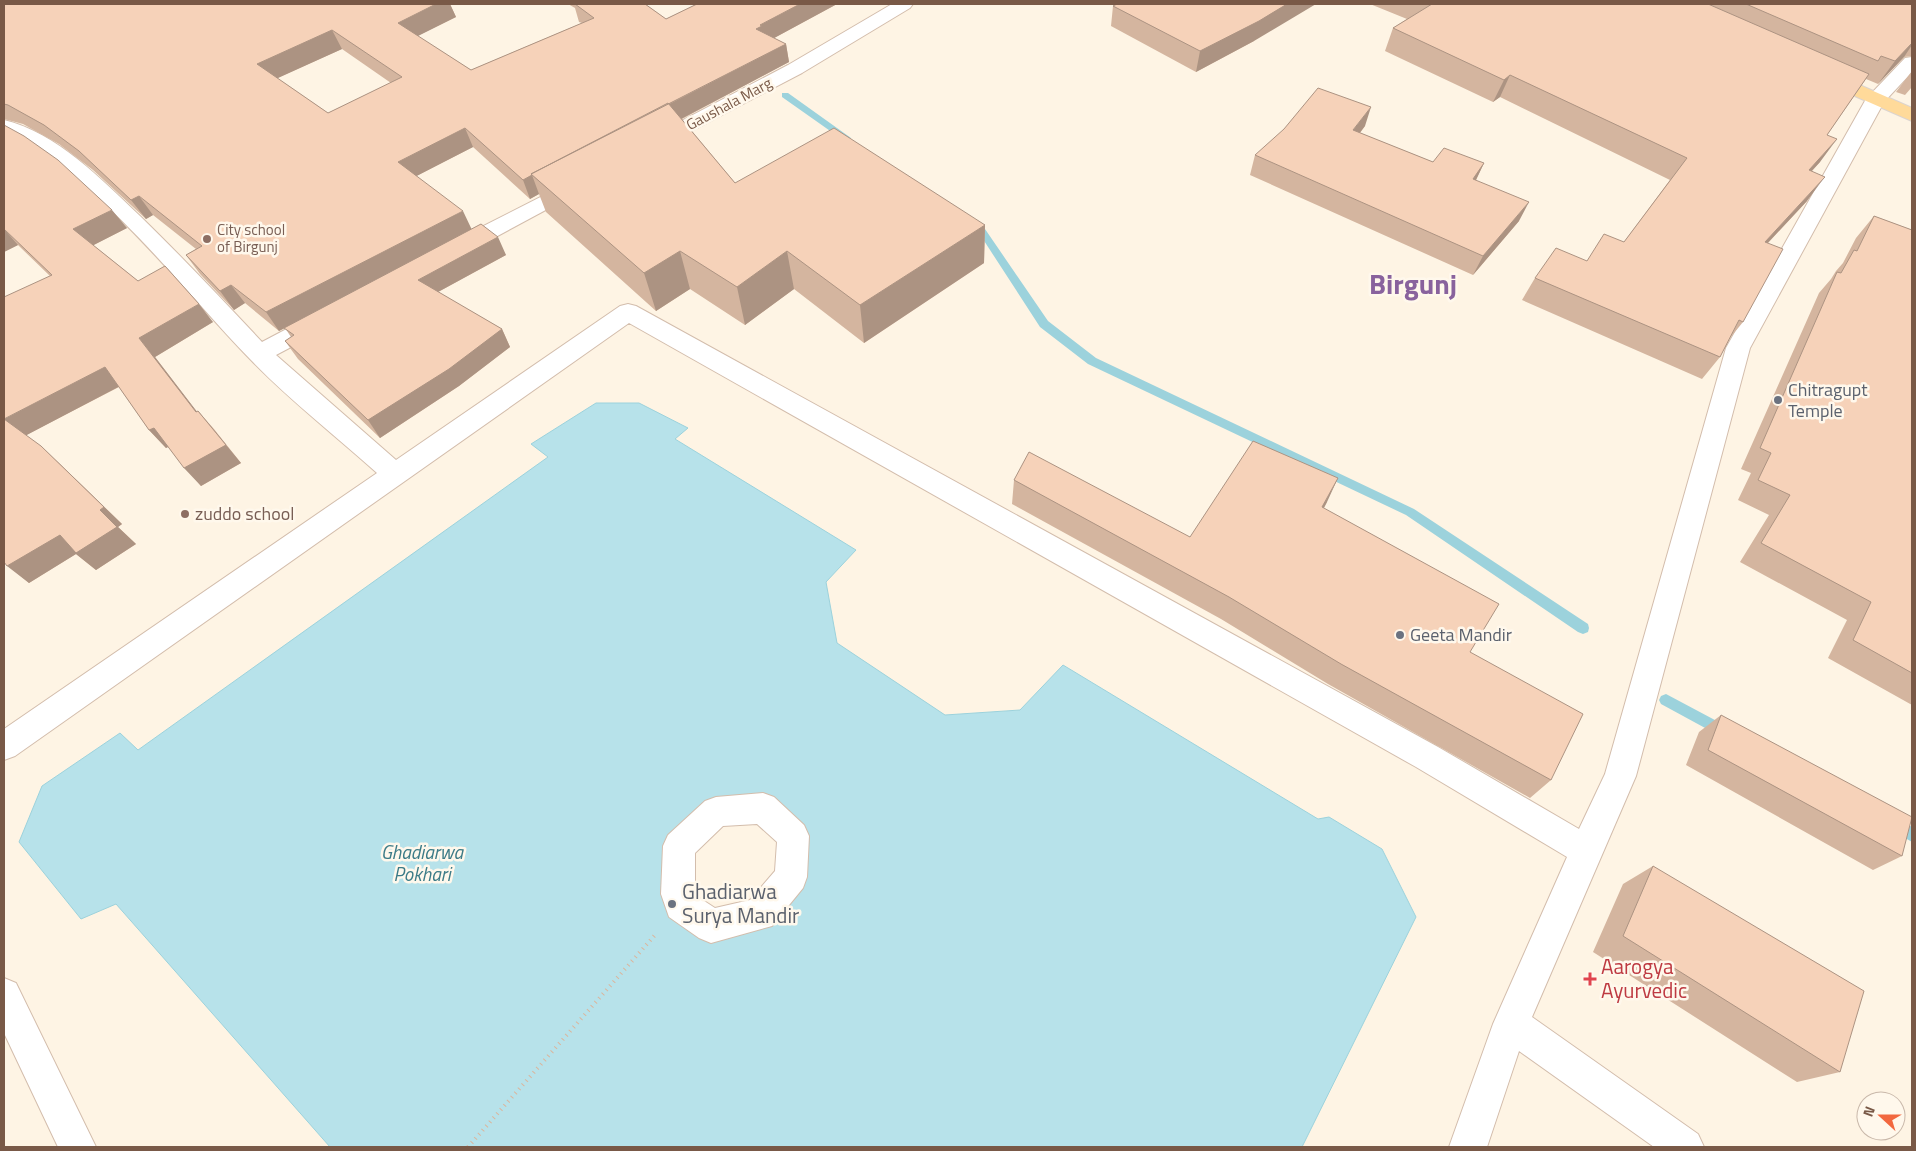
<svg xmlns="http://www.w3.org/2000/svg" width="1916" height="1151" font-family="'Titillium Web',sans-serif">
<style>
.water{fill:#b7e2ea;stroke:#9cd2dc;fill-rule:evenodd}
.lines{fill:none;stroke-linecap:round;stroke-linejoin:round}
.stream{fill:#9cd2dc;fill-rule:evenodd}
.minor-casing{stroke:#d3bdac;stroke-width:2}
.major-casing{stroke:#dcd4cf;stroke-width:2}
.path{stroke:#dbb59c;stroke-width:4;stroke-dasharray:1 4.5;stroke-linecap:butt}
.minor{fill:#fff;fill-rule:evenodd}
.major{fill:#ffda9a;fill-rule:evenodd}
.wall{fill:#d4b59f;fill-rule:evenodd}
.shaded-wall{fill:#ac9382}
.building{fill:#f6d2b9;stroke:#ac9382;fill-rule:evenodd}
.education-dot{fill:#8d6e63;stroke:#fff8ec;stroke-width:2}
.worship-dot{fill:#6b7280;stroke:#fff8ec;stroke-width:2}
.health-dot{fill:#e0444e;stroke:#fff8ec;stroke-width:2}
.labels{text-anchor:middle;stroke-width:5;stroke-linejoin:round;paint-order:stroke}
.far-street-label{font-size:15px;fill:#795947;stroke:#fff8ec}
.far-education-label{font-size:15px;fill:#785e54;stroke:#fff8ec;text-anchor:start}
.worship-label{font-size:18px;fill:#5b616d;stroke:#fff8ec;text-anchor:start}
.education-label{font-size:18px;fill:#785e54;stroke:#fff8ec;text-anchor:start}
.water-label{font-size:19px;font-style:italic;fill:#3c7b87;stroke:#fff8ec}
.near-worship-label{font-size:21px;fill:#5b616d;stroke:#fff8ec;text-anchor:start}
.near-health-label{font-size:21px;fill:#be3a42;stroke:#fff8ec;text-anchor:start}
.town-label{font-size:28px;font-weight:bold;fill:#89629d;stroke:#fff8ec}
</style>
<rect width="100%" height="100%" fill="#fef4e4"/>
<!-- water -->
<path class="water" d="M596,403H639L688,428L675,439L856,550L826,582L837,643L945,715L1020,710L1063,665L1318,819L1329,817L1382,849L1416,917L1302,1147H330L116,904L81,919L19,842L42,786L120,733L138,750L548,457L531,444ZM763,808L793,836L760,914L681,904L679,846L716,812Z"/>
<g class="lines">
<!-- stream -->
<path class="stream" d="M782,93H788L851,138L843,140L782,97Z
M972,222L985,229L1048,321L1096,358L1414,509L1588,624L1589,628L1588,632L1583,634L1578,632L1406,515L1088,364L1040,327L979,233L967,225Z
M1666,694L1728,727L1730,731L1728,735L1723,737L1718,735L1661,704L1659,700L1661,696Z
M1895,817L1912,827V842L1890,829L1888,824L1890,819Z"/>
<defs>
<path id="minor" d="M892,4H913L910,8L802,73L661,147L654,149L647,147L644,143L647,139L788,65Z
M1912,57V72L1884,102L1750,348L1636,776L1532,1017L1698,1134L1704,1147H1654L1519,1051L1487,1147H1449L1493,1024L1567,857L1416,767L629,323L15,756L4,760V729L377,473C335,435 289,400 250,359C174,281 104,181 4,133V120C57,133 101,179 140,216C182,257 222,299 262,342L315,314L323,312L331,314L335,320L331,326L276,355L396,460L620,306L628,304L636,306L1438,747L1579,829L1605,774L1726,348L1866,99L1905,58Z
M574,180L581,181L584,186L581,191L466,253L458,255L450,253L447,248L450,243Z
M763,793L774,797L804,825L809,836L807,877L803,888L772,926L711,943L699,938L669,917L661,894L663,846L668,835L705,801L716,797ZM757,824L777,842L775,871L750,900L715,908L695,895V853L723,826Z
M4,978L16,983L96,1147H58L4,1033Z"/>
<path id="major" d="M1823,69L1912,108V121L1816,79L1814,75L1816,71Z"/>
</defs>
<!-- minor casing -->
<use href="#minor" class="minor-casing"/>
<!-- major casing -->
<use href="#major" class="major-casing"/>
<!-- path -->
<path class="path" d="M468,1147L655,935"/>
<!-- minor -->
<use href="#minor" class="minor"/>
<!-- major -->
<use href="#major" class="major"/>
</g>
<!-- wall -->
<path class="wall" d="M4,4H450L456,17L417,36L471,70L582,23L579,22L575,8L568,4H645L666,19L697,4H837L774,38L786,44L789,62L682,119L735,183L985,225L984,263L864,343L794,289L745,325L690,289L656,311L546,212L539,194L530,199L473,147L416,176L471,229L506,255L438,292L502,329L510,347L459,386L380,438L298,359L285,341L291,337L285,328L279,331L245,303L234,310L200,274L186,255L196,249L153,215L146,219L93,170L59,144L23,124L4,119ZM342,49L391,83L328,113L277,78Z
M1370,4H1912V56L1904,57L1878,84L1866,79L1827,135L1820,162L1812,171L1807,201L1768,243L1743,322L1730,338L1720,357L1702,379L1522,300L1535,278L1587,261L1624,242L1670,180L1500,97L1493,102L1385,51L1393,28L1407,19Z
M1113,6L1254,41L1196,72L1111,26Z
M1912,71V87L1905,95L1896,92Z
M4,125L127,228L93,245L138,281L213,322L155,357L197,412L198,411L214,429L241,463L201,486L168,447L166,448L149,430L119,387L26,435L60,464L122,524L118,527L136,544L96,570L76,554L29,583L4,562L50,276L18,245L4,252Z
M1365,126L1360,133L1433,162L1484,163L1476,180L1519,221L1473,275L1250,175L1255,155Z
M1874,216L1912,230V705L1828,658L1847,620L1740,562L1769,515L1738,500L1751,473L1741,469L1819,293L1831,279L1836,271L1843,263L1856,238Z
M1014,480L1190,537L1327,502L1324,508L1470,652L1551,780L1530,798L1328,684L1221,619L1012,504Z
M1721,715L1902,856L1873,870L1686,765L1699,732Z
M1653,866L1840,1072L1797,1082L1593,952L1623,884Z"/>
<!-- shaded-wall -->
<path class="shaded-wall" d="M436,4H450L456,17L406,42L398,23Z
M800,4H837L765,43L756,29L760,25Z
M1287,4H1316L1254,41L1196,72L1200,51Z
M332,30L342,49L267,83L257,64Z
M1912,43V45L1904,57L1878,84L1895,61Z
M786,44L789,62L548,189L532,175Z
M1510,75L1500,97L1493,102L1504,80Z
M1371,107L1365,126L1347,149L1353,130Z
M465,128L473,147L407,181L398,162Z
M1837,139L1820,162L1792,192L1809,170Z
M1484,163L1475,182L1473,179Z
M532,175L539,194L530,199L523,180Z
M1824,178L1807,201L1748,264L1765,242Z
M139,196L153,215L146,219L131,200Z
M1529,202L1519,221L1473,275L1483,256Z
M112,210L127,228L88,248L73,229Z
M463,211L472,230L279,331L266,312Z
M985,225L984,263L864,343L860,305Z
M4,229L18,245L4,252Z
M498,237L506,255L427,298L418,280Z
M680,251L690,289L656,311L644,273Z
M787,251L794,289L745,325L737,287Z
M231,285L245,303L234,310L220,291Z
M199,304L213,322L155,357L211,430L196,412L139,338Z
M502,329L510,347L459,386L380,438L368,420Z
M105,367L122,385L23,437L4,419Z
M198,411L241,463L201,486L184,468Z
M154,428L170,446L166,448L149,430Z
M41,446L122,524L118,527L136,544L96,570L76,554L29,583L7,566L100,510Z
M1338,478L1327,502L1311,531L1322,507Z"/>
<!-- building -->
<path class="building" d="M4,4H436L398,23L471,70L594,18L575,4H645L666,19L697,4H800L760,25L762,26L756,29L786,44L531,174L532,175L523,180L465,128L398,162L463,211L266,312L231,285L220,291L186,255L202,246L139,196L131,200L79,151L44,125L8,105L4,104ZM332,30L402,77L328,113L257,64Z
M1117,4H1287L1259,21L1200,51L1113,6Z
M1431,4H1708L1869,74L1827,135L1837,139L1809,170L1825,177L1824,178L1765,242L1783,249L1743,322L1739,320L1720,357L1535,278L1556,248L1587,261L1604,234L1624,242L1687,158L1510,75L1504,80L1393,28L1432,4Z
M1746,4H1912V43L1895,61L1881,56L1878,61Z
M1318,88L1371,107L1353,130L1433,162L1444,148L1484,163L1473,179L1529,202L1483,256L1255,155L1284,129Z
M668,103L735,183L834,128L985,225L860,305L787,251L737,287L680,251L644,273L531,174Z
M4,125L24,136L58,160L112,210L73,229L138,281L165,266L199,304L139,338L196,412L198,411L226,445L184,468L154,428L149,430L105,367L4,419V297L52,275L4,229Z
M1874,216L1912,230V673L1853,640L1871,602L1761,543L1790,495L1758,480L1771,453L1760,448L1837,272L1841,273L1854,250L1857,251Z
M481,224L498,237L418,280L502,329L449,369L368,420L285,341L294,335L284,328Z
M4,419L41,446L104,507L100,510L117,527L76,553L60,535L7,566L4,562Z
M1253,441L1338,478L1322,507L1499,604L1470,652L1583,714L1551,780L1341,664L1229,597L1014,480L1029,452L1190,537Z
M1721,715L1912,817L1902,856L1708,750Z
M1653,866L1864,991L1840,1072L1623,936Z"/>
<!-- markers -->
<g class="education-dot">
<circle cx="207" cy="239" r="5"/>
<circle cx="185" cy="514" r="5"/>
</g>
<g class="worship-dot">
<circle cx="1778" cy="400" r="5"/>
<circle cx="1400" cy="635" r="5"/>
<circle cx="672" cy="904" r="5"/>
</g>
<path class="health-dot" d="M1587.5 971.5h5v5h5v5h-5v5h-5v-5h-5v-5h5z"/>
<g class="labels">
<!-- far-street labels -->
<g class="far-street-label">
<text transform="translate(729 104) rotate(-28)" y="5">Gaushala Marg</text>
</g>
<!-- far-education labels -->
<g class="far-education-label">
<text x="217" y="235">City school<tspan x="217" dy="17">of Birgunj</tspan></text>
</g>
<!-- worship labels -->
<g class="worship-label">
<text x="1788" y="396">Chitragupt<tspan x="1788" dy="21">Temple</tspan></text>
<text x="1410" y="641">Geeta Mandir</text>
</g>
<!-- education labels -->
<g class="education-label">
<text x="195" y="520">zuddo school</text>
</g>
<!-- water labels -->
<g class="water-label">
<text x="422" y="859">Ghadiarwa<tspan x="422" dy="22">Pokhari</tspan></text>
</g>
<!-- near-worship labels -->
<g class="near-worship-label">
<text x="682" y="899">Ghadiarwa<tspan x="682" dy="24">Surya Mandir</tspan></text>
</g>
<!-- near-health labels -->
<g class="near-health-label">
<text x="1601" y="974">Aarogya<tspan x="1601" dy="24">Ayurvedic</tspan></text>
</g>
<!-- town labels -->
<g class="town-label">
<text x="1413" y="294">Birgunj</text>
</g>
</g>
<!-- border -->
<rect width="1916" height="1151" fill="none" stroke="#795947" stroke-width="10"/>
<!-- north arrow -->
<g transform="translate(1881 1116) rotate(291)"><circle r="24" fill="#fff8ec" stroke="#c9b8aa"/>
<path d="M0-4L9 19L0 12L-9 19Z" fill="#f2683f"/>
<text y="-8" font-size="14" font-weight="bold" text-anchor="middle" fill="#795947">N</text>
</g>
</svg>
